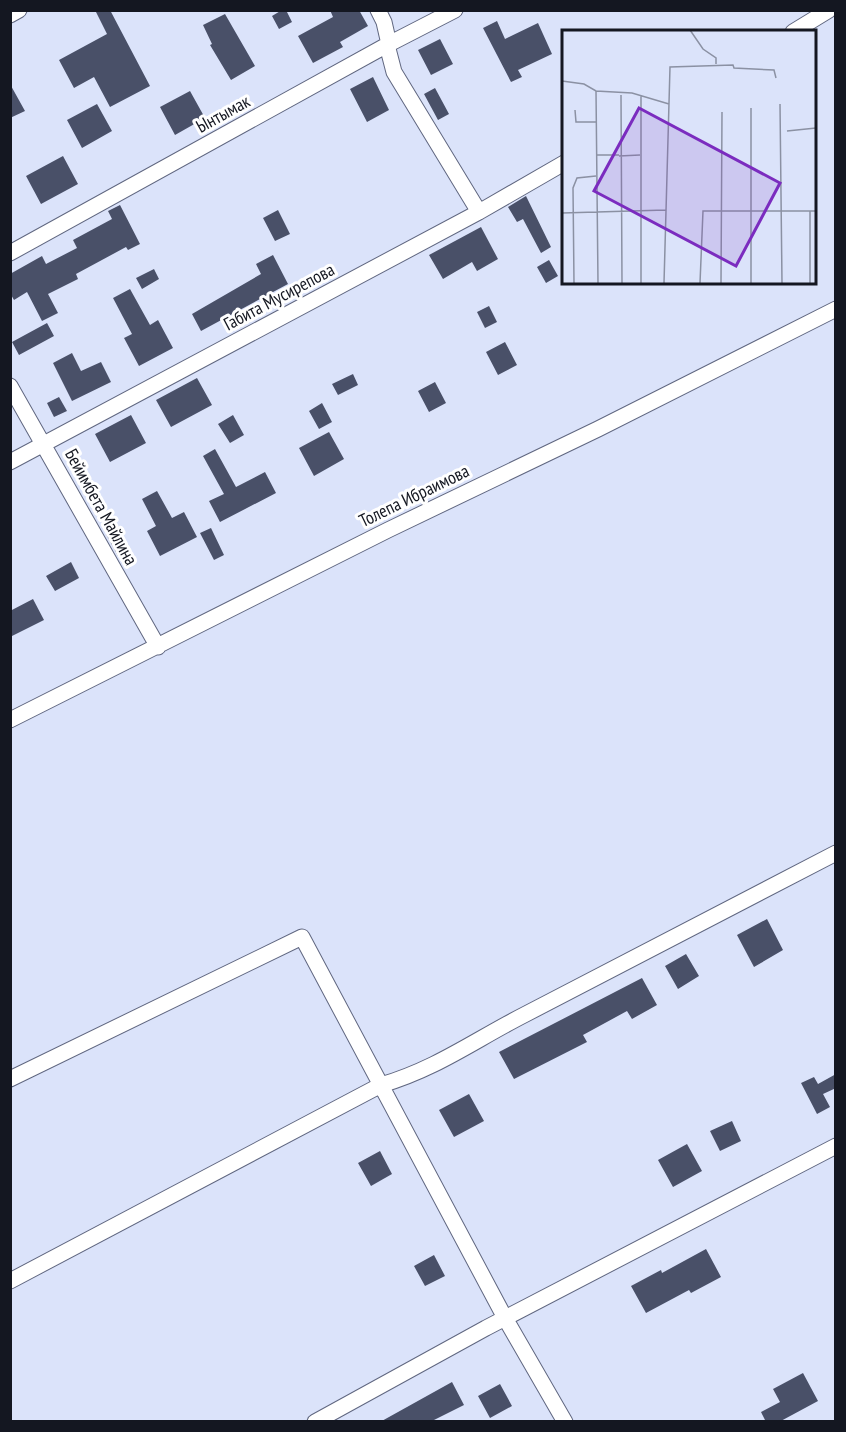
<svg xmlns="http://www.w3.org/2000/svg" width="846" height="1432" font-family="'PT Sans Narrow',sans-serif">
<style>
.building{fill:#495068}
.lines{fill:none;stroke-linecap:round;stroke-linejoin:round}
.minor-casing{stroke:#606780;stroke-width:17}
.minor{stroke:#fff;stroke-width:15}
.labels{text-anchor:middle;stroke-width:6;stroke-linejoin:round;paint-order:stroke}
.street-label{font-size:18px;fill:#141721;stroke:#fff}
.inset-road{fill:none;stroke:#8b91a3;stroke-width:1.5}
.view{fill:#7b2cbf;fill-opacity:0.15;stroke:#7b2cbf;stroke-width:3}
.inset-edge{fill:none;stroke:#141721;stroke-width:3}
</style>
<rect width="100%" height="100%" fill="#dbe3fa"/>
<!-- building -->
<path class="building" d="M95,10H110L150,86L110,107L94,77L74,88L59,60L107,34Z
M282,10H286L292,22L279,29L272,16Z
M330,10H359L368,26L340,42L343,47L313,63L298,36L333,17Z
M225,14L255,66L231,80L210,45L212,44L203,25Z
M497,21L505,39L538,23L552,54L518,70L522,77L511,82L483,28Z
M440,39L453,64L431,75L418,50Z
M373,77L389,110L367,122L350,89Z
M10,84L25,111L10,118Z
M435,88L449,114L438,120L424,94Z
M190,91L205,118L175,135L160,107Z
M97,104L112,131L82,148L67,120Z
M63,156L78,184L41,204L26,176Z
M526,196L551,247L541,253L523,219L517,222L508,207Z
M120,205L140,244L128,250L126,247L76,274L78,279L48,294L58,313L42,321L27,292L14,300L10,293V274L42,256L46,264L77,248L73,240L112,219L108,211Z
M278,210L290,234L275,241L263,218Z
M481,227L498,259L477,271L472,262L443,279L429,255Z
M273,255L288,284L201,331L192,314L261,274L256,264Z
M549,260L558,276L546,283L537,267Z
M154,269L159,279L142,289L136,278Z
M130,289L150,325L158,320L173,348L139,366L124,338L132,334L113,298Z
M489,306L497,322L485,328L477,312Z
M47,323L54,336L19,355L12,342Z
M505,342L517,365L498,375L486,352Z
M72,353L81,371L101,362L111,382L72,401L53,363Z
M353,374L358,385L338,395L332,384Z
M197,378L212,405L171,427L156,400Z
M435,382L446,403L429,412L418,391Z
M59,397L67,411L54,417L47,403Z
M322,403L332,422L319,429L309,411Z
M131,415L146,443L110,462L95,434Z
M233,415L244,435L230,443L218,424Z
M329,432L344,459L314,476L299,448Z
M215,449L236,487L265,472L276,493L220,522L209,501L224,494L203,456Z
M157,491L172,518L184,512L197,537L160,556L147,531L156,526L142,499Z
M118,528L128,551L118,556L106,534Z
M211,528L224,555L214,560L200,533Z
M71,562L79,578L55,591L46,576Z
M33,599L44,620L10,637V611Z
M767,919L783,950L754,967L737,935Z
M686,954L699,976L678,989L665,966Z
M642,978L657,1005L632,1019L627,1011L583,1035L587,1042L514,1079L499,1052Z
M836,1074V1088L823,1094L830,1107L817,1114L801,1083L814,1077L818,1084Z
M469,1094L484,1121L454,1137L439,1110Z
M732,1121L741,1141L720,1151L710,1131Z
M687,1144L702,1171L673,1187L658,1160Z
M380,1151L392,1174L371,1186L358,1163Z
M706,1249L721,1277L691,1293L689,1290L646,1313L631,1286L661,1270L662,1273Z
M434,1255L445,1276L425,1286L414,1266Z
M803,1373L818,1401L779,1422H766L761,1412L780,1402L773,1389Z
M452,1382L464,1405L430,1422H380Z
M500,1384L512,1406L490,1418L478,1396Z"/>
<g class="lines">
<defs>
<path id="minor" d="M378,10L384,22L389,44
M10,15L19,10
M793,32L829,10
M387,45L394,72L479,212
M10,253L387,45L455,10
M10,386L158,647
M10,462L479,212L564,163
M10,720L388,530L598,429L836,309
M10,1079L302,937L505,1318L565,1422
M10,1281L381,1085C436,1069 475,1040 524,1015C628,962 732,908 836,853
M315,1422L486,1328L836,1146"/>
</defs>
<!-- minor casing -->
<use href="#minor" class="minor-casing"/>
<!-- minor -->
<use href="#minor" class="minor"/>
</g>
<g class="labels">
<!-- street labels -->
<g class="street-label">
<text transform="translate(223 114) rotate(-29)" y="6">Ынтымак</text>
<text transform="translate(279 297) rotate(-28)" y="6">Габита Мусирепова</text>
<text transform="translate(414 496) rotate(-26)" y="6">Толепа Ибраимова</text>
<text transform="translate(101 507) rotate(61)" y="6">Бейимбета Майлина</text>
</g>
</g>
<!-- overview -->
<g transform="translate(562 30)">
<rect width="254" height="254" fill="#dbe3fa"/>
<path class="inset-road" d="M128,0L141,19L154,28V34M0,51L22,54L34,61L70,63L107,74M34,61L36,253M59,65L60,253M79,66V253M218,74L220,253M189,78V253M13,80L14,92H34M225,101L254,98M34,125H57M57,126L78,125M248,181V253M0,183L104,180M12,253L11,158L15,148L34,146M102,253L108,37L171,35L172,38L212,40L214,48M138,253L141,181H254M159,253L160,82"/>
<path class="view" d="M77,78L218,153L174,236L32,161Z"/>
<rect width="254" height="254" class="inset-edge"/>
</g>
<!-- border -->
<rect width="846" height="1432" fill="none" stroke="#141721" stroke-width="24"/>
</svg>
